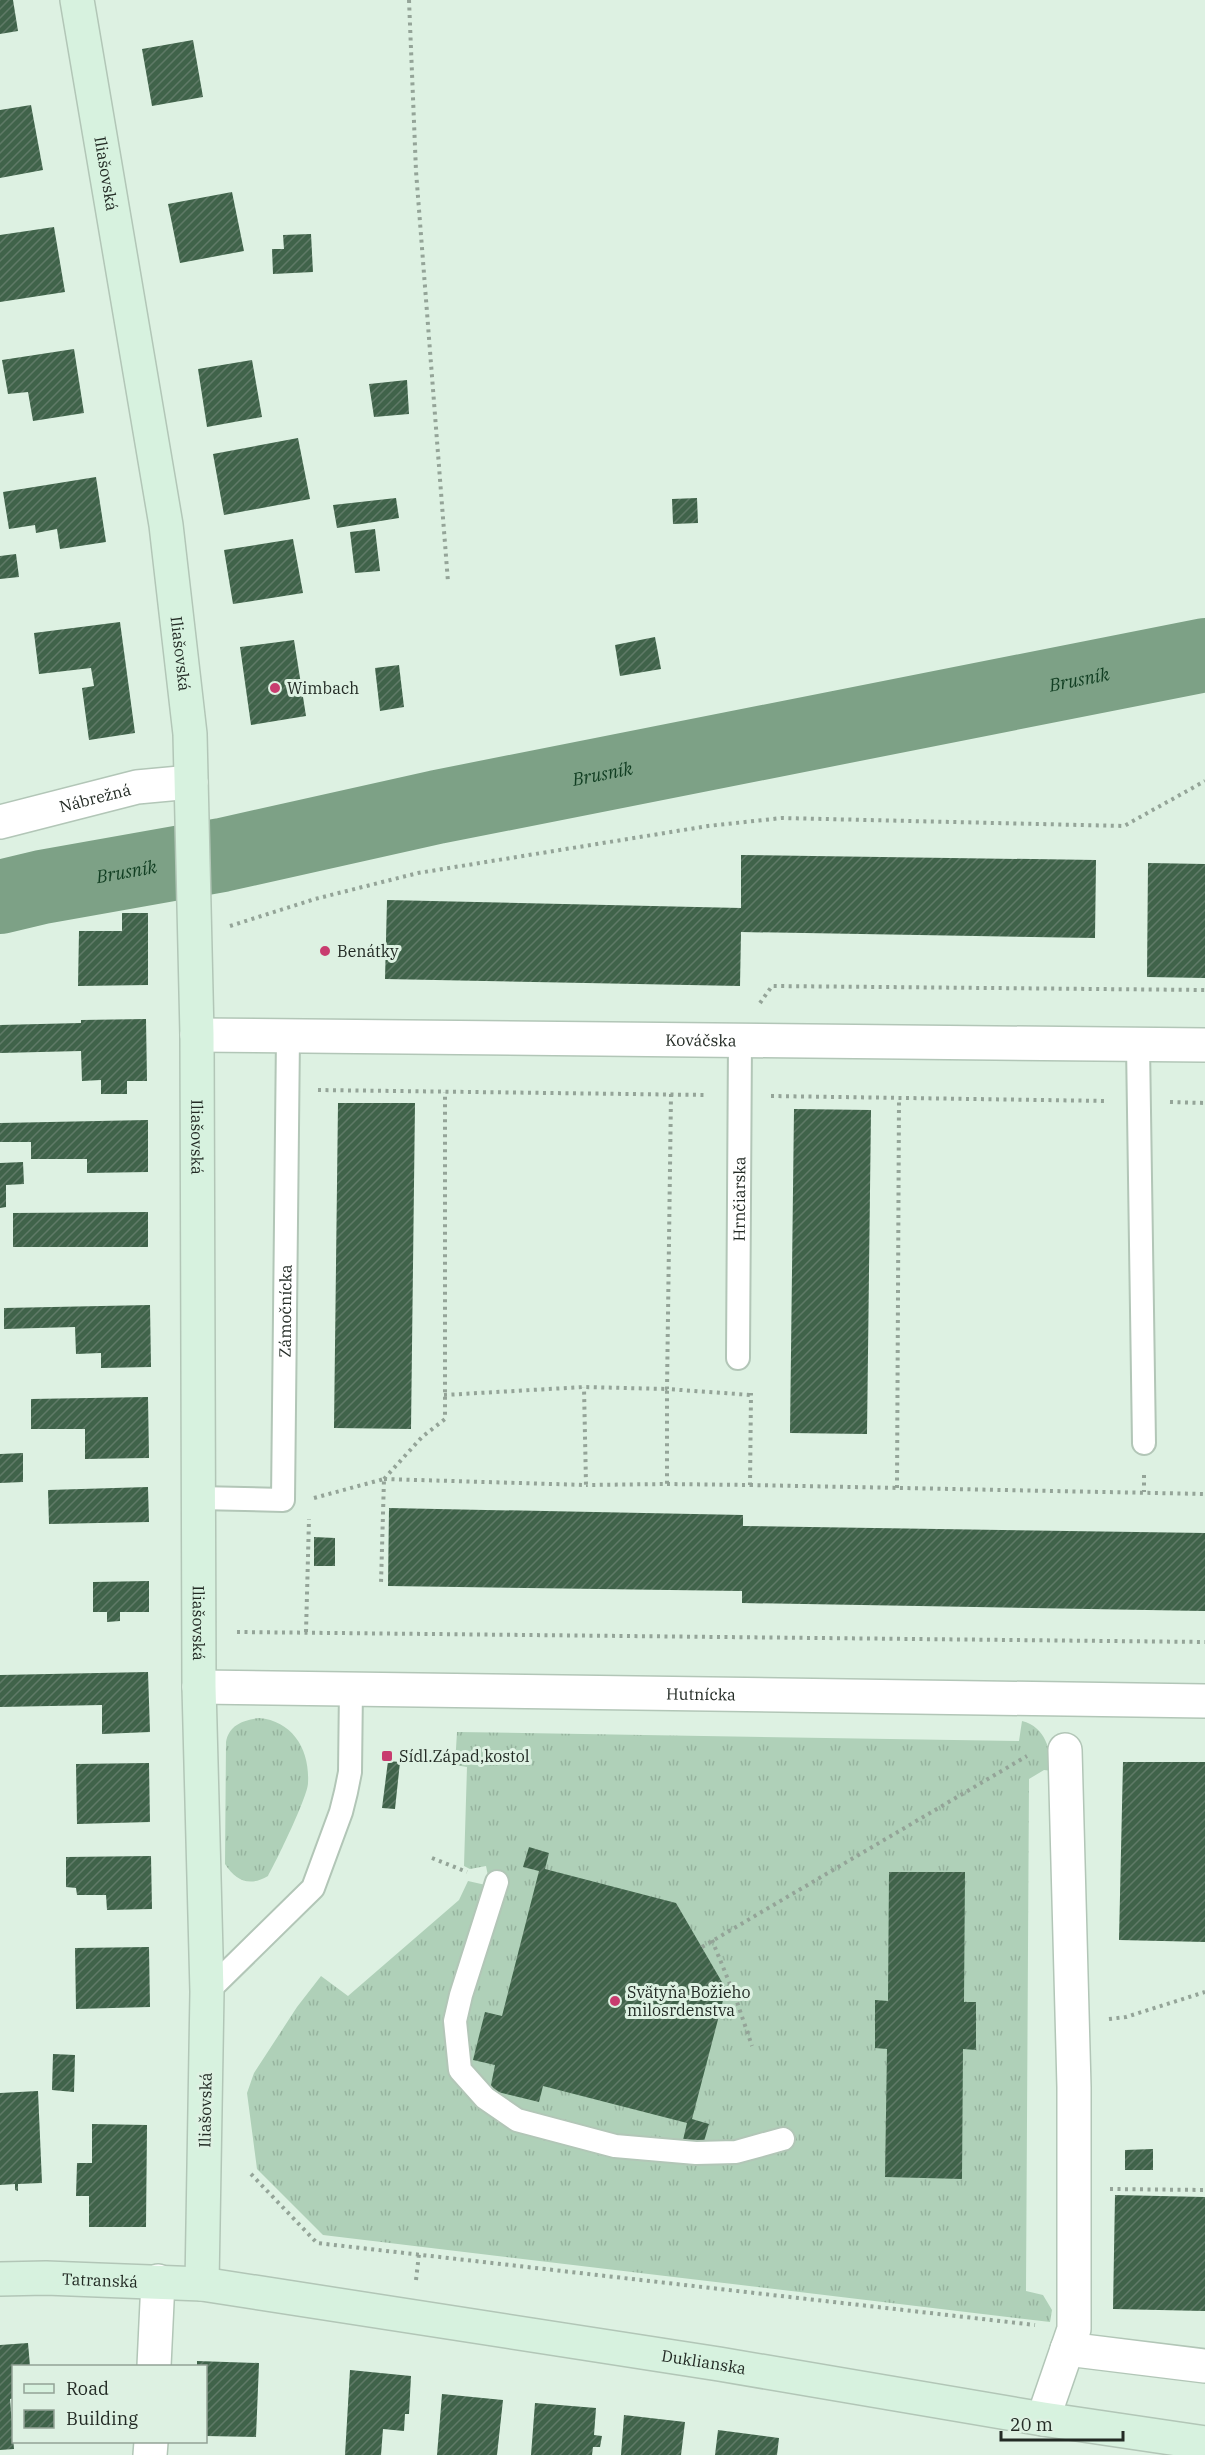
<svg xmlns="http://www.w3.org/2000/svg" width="1205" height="2455" font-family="'IBM Plex Serif',serif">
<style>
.grass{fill:url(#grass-tufts)}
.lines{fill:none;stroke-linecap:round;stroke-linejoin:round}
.river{stroke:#7da186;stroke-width:74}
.building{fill:url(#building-hatch)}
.lane-casing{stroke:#b2c6b7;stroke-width:26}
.street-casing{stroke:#b2c6b7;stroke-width:36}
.secondary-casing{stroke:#b2c6b7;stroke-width:36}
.path{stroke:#94a498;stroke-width:4;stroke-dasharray:3 4.5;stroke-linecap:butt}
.lane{stroke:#fff;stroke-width:22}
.street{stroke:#fff;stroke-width:33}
.secondary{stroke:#d7f2df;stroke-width:33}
.poi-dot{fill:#c83c6f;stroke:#ddf1e2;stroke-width:2}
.labels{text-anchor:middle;stroke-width:6;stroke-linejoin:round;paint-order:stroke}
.street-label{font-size:16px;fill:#232b25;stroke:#ddf1e2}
.poi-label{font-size:16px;fill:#232b25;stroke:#ddf1e2;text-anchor:start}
.water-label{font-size:18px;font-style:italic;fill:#113e22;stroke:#ddf1e2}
</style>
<defs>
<pattern id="grass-tufts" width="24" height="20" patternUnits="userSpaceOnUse" patternTransform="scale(1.5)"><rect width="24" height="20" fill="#afd0b8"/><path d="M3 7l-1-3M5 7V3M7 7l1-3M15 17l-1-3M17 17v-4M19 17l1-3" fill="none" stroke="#96b39e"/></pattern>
<pattern id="building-hatch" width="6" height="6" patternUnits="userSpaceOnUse" patternTransform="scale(1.5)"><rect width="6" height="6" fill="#40634a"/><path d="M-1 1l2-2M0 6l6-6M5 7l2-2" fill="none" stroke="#5f7a67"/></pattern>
</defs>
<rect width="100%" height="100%" fill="#ddf1e2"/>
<!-- grass -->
<path class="grass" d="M259,1718C293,1721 310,1750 308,1783C308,1796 276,1862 268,1876C250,1887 236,1881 225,1864L226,1742C229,1725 243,1720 259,1718Z
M1022,1721C1046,1727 1050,1750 1053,1771L1044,1770L1029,1779L1026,2291L1043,2295L1052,2310L1050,2322L323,2235L257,2169L247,2093L254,2073L297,2007L321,1976L348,1996L459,1900L468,1881L490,1886L486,1866L470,1869L464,1866L467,1767L455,1765L457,1732L1019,1741Z"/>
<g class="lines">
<!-- river -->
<path class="river" id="s1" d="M0,897L42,887L222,855L437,807L1205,655"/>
</g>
<!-- building -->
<path class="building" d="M0,0H13L18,31L0,34Z
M193,40L203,97L152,106L142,49Z
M31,105L43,170L0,178V110Z
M232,192L244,251L180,263L168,204Z
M54,227L65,292L0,302V235Z
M311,234L313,272L273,274L272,249H284L283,235Z
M74,349L84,413L33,421L28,392L8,394L2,360Z
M252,360L262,417L207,427L198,369Z
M407,380L409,414L374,417L369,384Z
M298,438L310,499L224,515L213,454Z
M96,477L106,542L60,549L57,529L36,533L35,525L9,529L3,492Z
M396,498L399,518L337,528L333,505Z
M697,498L698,523L673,524L672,499Z
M375,529L380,571L355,573L350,532Z
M293,539L303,593L233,604L224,550Z
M16,554L19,577L0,579V556Z
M120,622L135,733L89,740L82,688L94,686L91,668L39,674L34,633Z
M655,637L661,669L620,676L615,645Z
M294,640L306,716L251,725L240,647Z
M399,665L404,707L380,711L375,668Z
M741,855L1096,860L1095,938L741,932L740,986L385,979L387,900L741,908Z
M1148,863L1205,864V978L1147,977Z
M122,913H148V985L78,986L79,931H122Z
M146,1019L147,1081H127V1094H101V1080L82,1081L81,1051L0,1053V1025L81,1023V1020Z
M338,1103H415L411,1429L334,1428Z
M794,1109L871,1110L867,1434L790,1433Z
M148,1120V1172L87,1173V1159H31V1142H0V1123Z
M23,1162L24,1184L6,1185V1207L0,1208V1163Z
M148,1212V1247H13V1213Z
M150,1305L151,1367L101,1368V1353L76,1354L75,1327L4,1329V1308Z
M148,1397L149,1458L85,1459V1429H31V1399Z
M23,1453V1482L0,1483V1454Z
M148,1487L149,1522L49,1524L48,1490Z
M389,1508L743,1515V1526L1205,1533V1611L742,1603V1591L388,1586Z
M314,1537L335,1538V1566H314Z
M149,1581V1612H120V1621L107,1622V1612H93V1582Z
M148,1672L150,1732L102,1734V1705L0,1707V1675Z
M388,1761L400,1762L395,1809L382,1808Z
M1123,1762H1205V1942L1119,1940Z
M149,1763L150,1822L77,1824L76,1764Z
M529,1847L549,1853L545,1869L676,1903L726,1989L692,2119L709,2124L703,2145L683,2140L687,2123L543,2086L539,2102L490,2090L495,2065L473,2060L485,2012L502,2016L539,1871L523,1867Z
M151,1856L152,1909L107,1910L106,1895H77L76,1888L66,1887V1857Z
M889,1872H965L964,2002H976V2050L963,2049L962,2179L885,2177L887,2049L875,2048V2000L888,2001Z
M149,1947L150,2007L76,2009L75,1948Z
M53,2054L75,2055L74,2092L52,2090Z
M38,2091L42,2183L18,2184V2191L15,2190V2184L0,2185V2093Z
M92,2124L147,2125L146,2227H89V2196H76L77,2163H92Z
M1153,2149V2170H1125V2150Z
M1115,2195L1205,2197V2311L1113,2309Z
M28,2343L30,2366H14V2398L10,2399L14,2449L0,2450V2345Z
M197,2361L259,2363L256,2437L206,2436V2366H197Z
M350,2370L411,2376L409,2414H405L404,2431L383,2429L381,2455H345Z
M442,2394L503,2400L497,2455H437Z
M535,2403L596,2408L594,2435L602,2436L600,2447H593L592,2455H531Z
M624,2415L685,2422L681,2455H621Z
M718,2430L779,2438L777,2455H715Z"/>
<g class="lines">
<defs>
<g id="lane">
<path d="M1138,1045L1144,1443"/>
<path id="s2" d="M738,1358L740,1040"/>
<path id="s3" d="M198,1498L283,1500L288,1036"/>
<path d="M497,1882L461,1995L455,2021L460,2070L485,2098L517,2120L615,2146L696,2153L736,2152L783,2139"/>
<path d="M207,1992L313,1888L341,1812L346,1792L350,1772L351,1688"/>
</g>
<g id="street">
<path id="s4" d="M0,822L137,787L191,782"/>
<path id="s5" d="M197,1035L1205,1045"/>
<path id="s6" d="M199,1687L1205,1701"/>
<path d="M1067,2349L1205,2366"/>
<path d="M154,2366L158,2281"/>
<path d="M1043,2419L1074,2329V2087L1065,1750"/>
<path d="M150,2455L151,2442"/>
</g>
<g id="secondary">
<path id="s7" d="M77,0L166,525L190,734L197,1035L199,1687L207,1992L202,2284"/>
<path id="s8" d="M0,2279L46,2278L202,2284L719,2364L1043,2419L1205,2443"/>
</g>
</defs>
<!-- lane casing -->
<use href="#lane" class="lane-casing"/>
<!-- street casing -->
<use href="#street" class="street-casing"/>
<!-- secondary casing -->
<use href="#secondary" class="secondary-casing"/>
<!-- path -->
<path class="path" d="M409,0L416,171L448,582
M230,926L315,899L418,873L708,826L782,818L1124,826L1205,781
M760,1003L772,986L1205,990
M318,1090L706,1095
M671,1094L667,1389L751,1395
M771,1096L1108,1101
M1170,1102L1205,1103
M444,1395L584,1387L667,1389V1484L586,1485
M1144,1475V1492
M384,1479L422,1437L445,1419V1092
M384,1479L586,1485L584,1387
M667,1484L750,1485L751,1393
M750,1485L1205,1494
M897,1488L899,1098
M314,1498L384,1479L381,1583
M237,1632L1205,1642
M306,1632L309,1519
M432,1858L467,1872
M712,1940L736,1999L752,2046
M702,1947L1027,1756
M1109,2019L1126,2017L1205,1992
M251,2174L317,2243L1035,2325
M1110,2189L1205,2190
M416,2280L419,2254"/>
<!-- lane -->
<use href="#lane" class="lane"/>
<!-- street -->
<use href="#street" class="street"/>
<!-- secondary -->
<use href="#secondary" class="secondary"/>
</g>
<!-- markers -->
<g class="poi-dot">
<circle cx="275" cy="688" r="6"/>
<circle cx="325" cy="951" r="6"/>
<rect x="381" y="1750" width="12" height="12" rx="3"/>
<circle cx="615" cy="2001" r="6"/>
</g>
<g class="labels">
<!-- street labels -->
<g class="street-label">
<text dy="6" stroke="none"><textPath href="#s7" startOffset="176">Iliašovská</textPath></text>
<text dy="6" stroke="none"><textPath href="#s7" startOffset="662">Iliašovská</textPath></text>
<text dy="6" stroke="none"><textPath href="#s4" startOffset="98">Nábrežná</textPath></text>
<text dy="6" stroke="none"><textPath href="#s5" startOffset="504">Kováčska</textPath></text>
<text dy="6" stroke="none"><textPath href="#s7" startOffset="1146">Iliašovská</textPath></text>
<text dy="6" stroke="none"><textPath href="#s2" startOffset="159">Hrnčiarska</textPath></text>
<text dy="6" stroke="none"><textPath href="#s3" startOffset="274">Zámočnícka</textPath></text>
<text dy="6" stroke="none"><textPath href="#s7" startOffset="1632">Iliašovská</textPath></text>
<text dy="6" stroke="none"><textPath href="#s6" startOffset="502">Hutnícka</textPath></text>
<text transform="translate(205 2110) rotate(-89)" y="6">Iliašovská</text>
<text dy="6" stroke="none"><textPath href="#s8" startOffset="100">Tatranská</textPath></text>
<text dy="6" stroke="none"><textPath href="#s8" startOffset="710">Duklianska</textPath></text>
</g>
<!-- poi labels -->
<g class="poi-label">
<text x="287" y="694">Wimbach</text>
<text x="337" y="957">Benátky</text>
<text x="399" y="1762">Sídl.Západ,kostol</text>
<text x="627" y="1998">Svätyňa Božieho<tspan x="627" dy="18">milosrdenstva</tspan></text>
</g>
<!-- water labels -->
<g class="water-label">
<text dy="6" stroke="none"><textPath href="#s1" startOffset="1101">Brusník</textPath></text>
<text dy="6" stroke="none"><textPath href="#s1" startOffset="615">Brusník</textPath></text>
<text dy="6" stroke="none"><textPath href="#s1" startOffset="129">Brusník</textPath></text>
</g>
</g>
<!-- legend -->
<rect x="12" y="2365" width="195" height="78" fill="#ddf1e2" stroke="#93a296" stroke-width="1.5"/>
<rect x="24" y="2384" width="30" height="9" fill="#d7f2df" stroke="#93a296" stroke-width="1.5"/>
<text x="66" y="2395" font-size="18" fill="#232b25">Road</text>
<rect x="24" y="2410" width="30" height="18" fill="url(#building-hatch)" stroke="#93a296" stroke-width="1.5"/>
<text x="66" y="2425" font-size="18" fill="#232b25">Building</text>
<!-- scale -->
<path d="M1001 2431v9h122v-9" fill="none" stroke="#232b25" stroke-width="3"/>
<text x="1010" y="2431" font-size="18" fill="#232b25" stroke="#ddf1e2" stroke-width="4.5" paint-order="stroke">20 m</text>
</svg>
